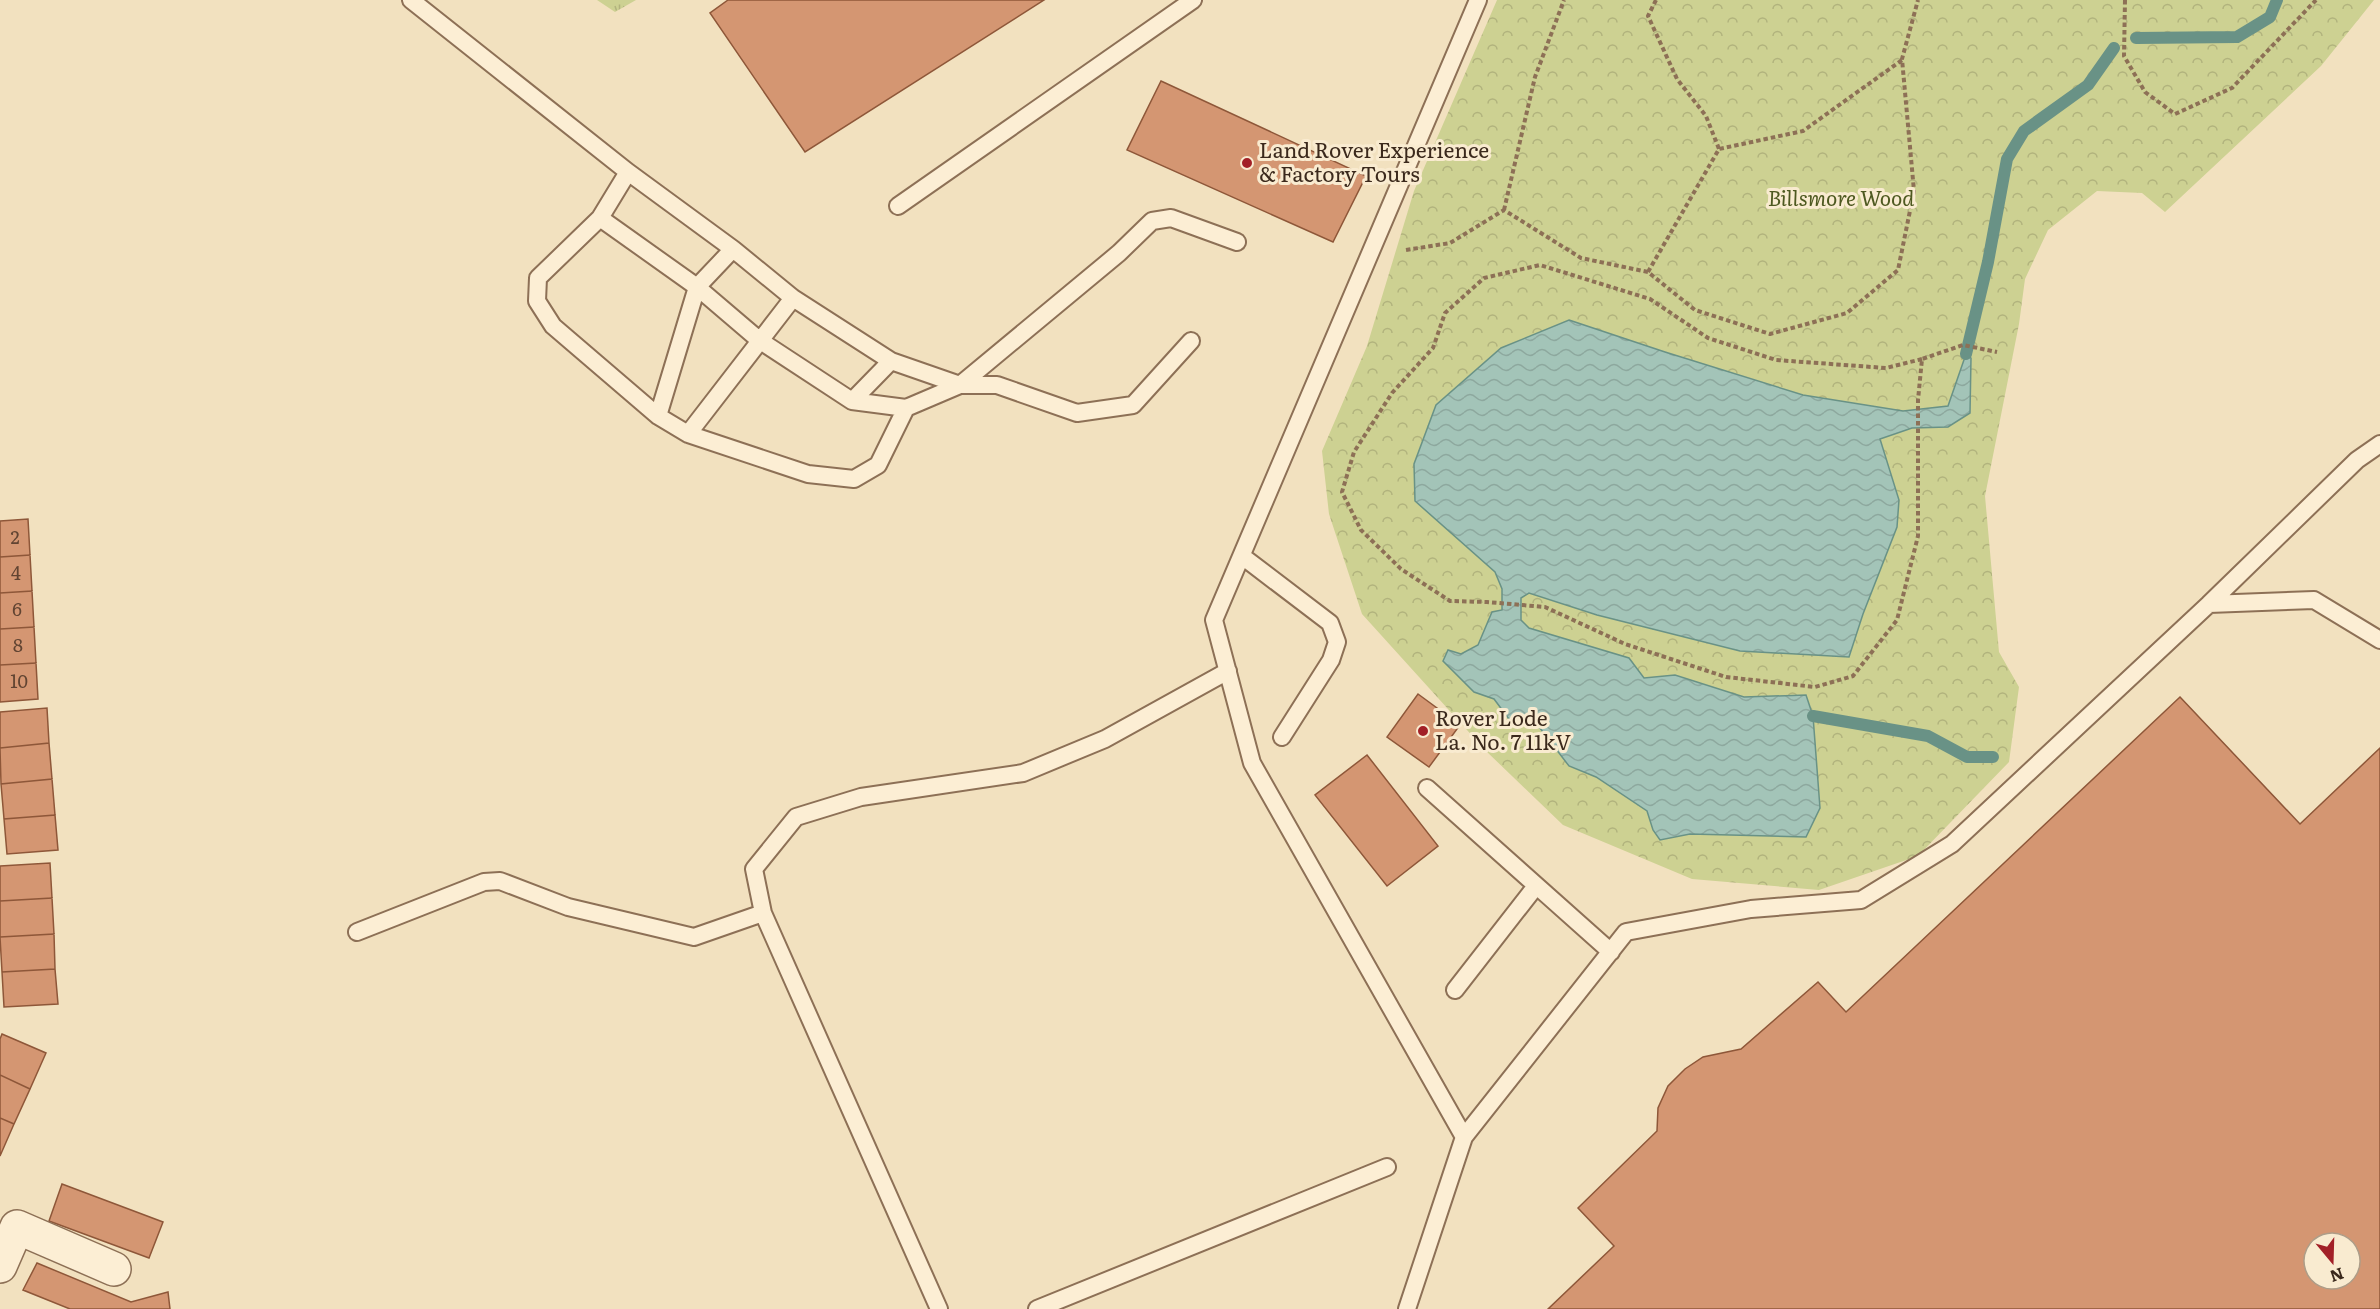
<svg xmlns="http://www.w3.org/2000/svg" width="2380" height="1309" font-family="Literata,serif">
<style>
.forest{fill:url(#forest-crowns);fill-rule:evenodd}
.park{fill:url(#park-tufts)}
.water{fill:url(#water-waves);stroke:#699286;stroke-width:1.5}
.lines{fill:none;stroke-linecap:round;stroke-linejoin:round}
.stream{stroke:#699286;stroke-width:12}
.building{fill:#d49672;stroke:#8e5739;stroke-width:1.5;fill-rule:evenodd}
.lane-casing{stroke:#8d7056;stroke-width:20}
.street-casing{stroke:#8d7056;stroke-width:36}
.path{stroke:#8d7056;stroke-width:4;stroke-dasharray:4.5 3;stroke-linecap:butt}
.lane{stroke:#fceed4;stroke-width:16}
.street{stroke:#fceed4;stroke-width:33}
.poi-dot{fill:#a22027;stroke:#f9ebd0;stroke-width:2}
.labels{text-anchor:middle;stroke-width:6;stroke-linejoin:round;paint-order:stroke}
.number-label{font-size:18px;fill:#614432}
.poi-label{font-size:21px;fill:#3b291c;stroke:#f9ebd0;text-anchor:start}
.park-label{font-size:21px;font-style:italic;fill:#4e5920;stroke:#f9ebd0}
</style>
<defs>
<pattern id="forest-crowns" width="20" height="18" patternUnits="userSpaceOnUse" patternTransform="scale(1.5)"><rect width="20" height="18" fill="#cdd192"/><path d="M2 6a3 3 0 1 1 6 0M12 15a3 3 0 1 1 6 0" fill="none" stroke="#b1b37d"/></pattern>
<pattern id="park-tufts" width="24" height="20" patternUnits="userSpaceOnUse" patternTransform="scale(1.5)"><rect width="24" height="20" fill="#cdd192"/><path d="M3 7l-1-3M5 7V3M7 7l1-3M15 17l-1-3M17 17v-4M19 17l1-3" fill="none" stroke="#b1b37d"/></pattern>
<pattern id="water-waves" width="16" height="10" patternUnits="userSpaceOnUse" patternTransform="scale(1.5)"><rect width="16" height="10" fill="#a3c4b8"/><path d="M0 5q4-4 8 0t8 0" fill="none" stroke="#8da89e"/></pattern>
</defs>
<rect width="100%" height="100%" fill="#f2e1bf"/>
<!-- forest -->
<path class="forest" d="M1497,0H2374L2321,66L2165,212L2142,193L2097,191L2048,230L2025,279L2019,324L1985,496L1999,652L2019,687L2009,762L1918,856L1819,890L1692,879L1563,825L1486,751L1362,614L1329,514L1322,451L1367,346L1414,191ZM1569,320L1665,352L1803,395L1903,411L1948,406L1967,354L1948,427L1912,428L1880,439L1899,500L1849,657L1740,651L1597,615L1529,593Z"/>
<!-- park -->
<path class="park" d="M597,0H636L615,12Z"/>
<!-- water -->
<path class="water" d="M1569,320L1665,352L1803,395L1903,411L1948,406L1966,354L1971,358L1970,413L1948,427L1912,428L1880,439L1899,500L1897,527L1863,614L1849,657L1740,651L1597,615L1529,593L1521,598V620L1529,628L1629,658L1644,678L1675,675L1744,697L1806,695L1813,716L1820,808L1806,837L1690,834L1660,840L1653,830L1647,811L1596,777L1569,766L1536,723L1509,719L1494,699L1474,692L1443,661L1448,650L1461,654L1478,645L1492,612L1502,610V589L1495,572L1415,501L1414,464L1436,405L1501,348Z"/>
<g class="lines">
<!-- stream -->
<path class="stream" d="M2136,38L2237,37L2270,17L2277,0
M1966,354L1988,262L2007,159L2024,131L2088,85L2114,48
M1813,716L1928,736L1967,757H1993"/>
</g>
<!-- building -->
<path class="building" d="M728,0H1044L805,152L710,13Z
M1161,81L1366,176L1333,242L1127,150Z
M28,519L30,555L0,557V521Z
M30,555L32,591L0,593V557Z
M32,591L34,627L0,629V593Z
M34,627L36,663L0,665V629Z
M36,663L38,699L0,702V665Z
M1418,694L1460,725L1429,767L1387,737Z
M2180,697L2300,824L2380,748V1309H1548L1614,1246L1578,1208L1657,1131L1658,1108L1668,1086L1685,1069L1703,1057L1741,1049L1818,982L1846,1012ZM2314,1243H2350V1279H2314Z
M47,708L49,743L0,748V712Z
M49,743L52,779L1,784L0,748Z
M1367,755L1438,846L1387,886L1315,795Z
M52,779L55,815L4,819L1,784Z
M55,815L58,850L7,854L4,819Z
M50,863L52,898L0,901V866Z
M52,898L54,934L0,937V901Z
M54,934L55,969L2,972L0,937Z
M55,969L58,1004L4,1007L2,972Z
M2,1034L46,1053L30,1089L0,1075V1039Z
M0,1075L30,1089L14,1124L0,1118Z
M0,1118L14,1124L0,1156Z
M62,1184L163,1222L149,1258L49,1221Z
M37,1263L131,1302L168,1292L170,1309H70L23,1290Z"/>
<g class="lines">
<defs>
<path id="lane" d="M411,0L628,172L733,249L793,298L891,361L960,385L1119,253L1152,221L1171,218L1237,242
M898,206L1193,0
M600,218L628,172
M852,401L891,361
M906,408L878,465L854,479L808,474L688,434L658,416L553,326L537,301L538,278L600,218L697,287L759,340L852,401L906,408L960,385H997L1077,413L1133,405L1191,341
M658,416L697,287L733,249
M688,434L793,298
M1242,556L1330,623L1337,642L1331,660L1282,737
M2209,604L2357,460L2380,444
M1427,788L1611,952
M357,932L484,882L500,881L568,907L694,937L763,913
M1455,990L1536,886
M1464,1137L1626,932L1751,909L1861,900L1952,844L2209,604L2314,600L2380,640
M939,1309L763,913L754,869L796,817L861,797L1023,773L1105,739L1228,671
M1037,1309L1387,1167
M1407,1309L1464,1137L1252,763L1214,620L1478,0"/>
<path id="street" d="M0,1266L17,1227L114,1269"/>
</defs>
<!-- lane casing -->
<use href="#lane" class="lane-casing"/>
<!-- street casing -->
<use href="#street" class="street-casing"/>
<!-- path -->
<path class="path" d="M1656,0L1648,16L1677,79L1706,116L1719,149
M2125,0L2124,56L2145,92L2175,114L2232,88L2316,0
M1504,210L1535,77L1564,0
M1406,250L1450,243L1504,210L1581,258L1648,272L1695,310L1770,334L1847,313L1898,270L1914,191L1902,59L1918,0
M1648,272L1719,149L1803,131L1902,60
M1922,359L1886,368L1776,360L1708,338L1650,299L1540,265L1484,278L1445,313L1433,348L1392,393L1354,452L1342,492L1361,530L1401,569L1450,601L1487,602L1545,607L1625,644L1726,677L1815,687L1853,676L1897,620L1918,536V400L1922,359L1963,345L1997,352"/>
<!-- lane -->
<use href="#lane" class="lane"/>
<!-- street -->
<use href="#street" class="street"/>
</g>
<!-- markers -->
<g class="poi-dot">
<circle cx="1247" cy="163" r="6"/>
<circle cx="1423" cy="731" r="6"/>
</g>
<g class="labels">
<!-- number labels -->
<g class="number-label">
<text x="15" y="544">2</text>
<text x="16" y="580">4</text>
<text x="17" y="616">6</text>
<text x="18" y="652">8</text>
<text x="19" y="688">10</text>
</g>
<!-- poi labels -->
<g class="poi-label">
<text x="1259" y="158">Land Rover Experience<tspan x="1259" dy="24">&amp; Factory Tours</tspan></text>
<text x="1435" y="726">Rover Lode<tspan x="1435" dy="24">La. No. 7 11kV</tspan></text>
</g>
<!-- park labels -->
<g class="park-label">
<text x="1841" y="206">Billsmore Wood</text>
</g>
</g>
<!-- north arrow -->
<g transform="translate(2332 1261) rotate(161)"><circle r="28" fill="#f9ebd0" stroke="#ad9d88" stroke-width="1.5"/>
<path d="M0-4.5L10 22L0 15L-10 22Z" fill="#a22027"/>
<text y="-9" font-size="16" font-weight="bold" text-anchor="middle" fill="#3b291c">N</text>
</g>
</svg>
